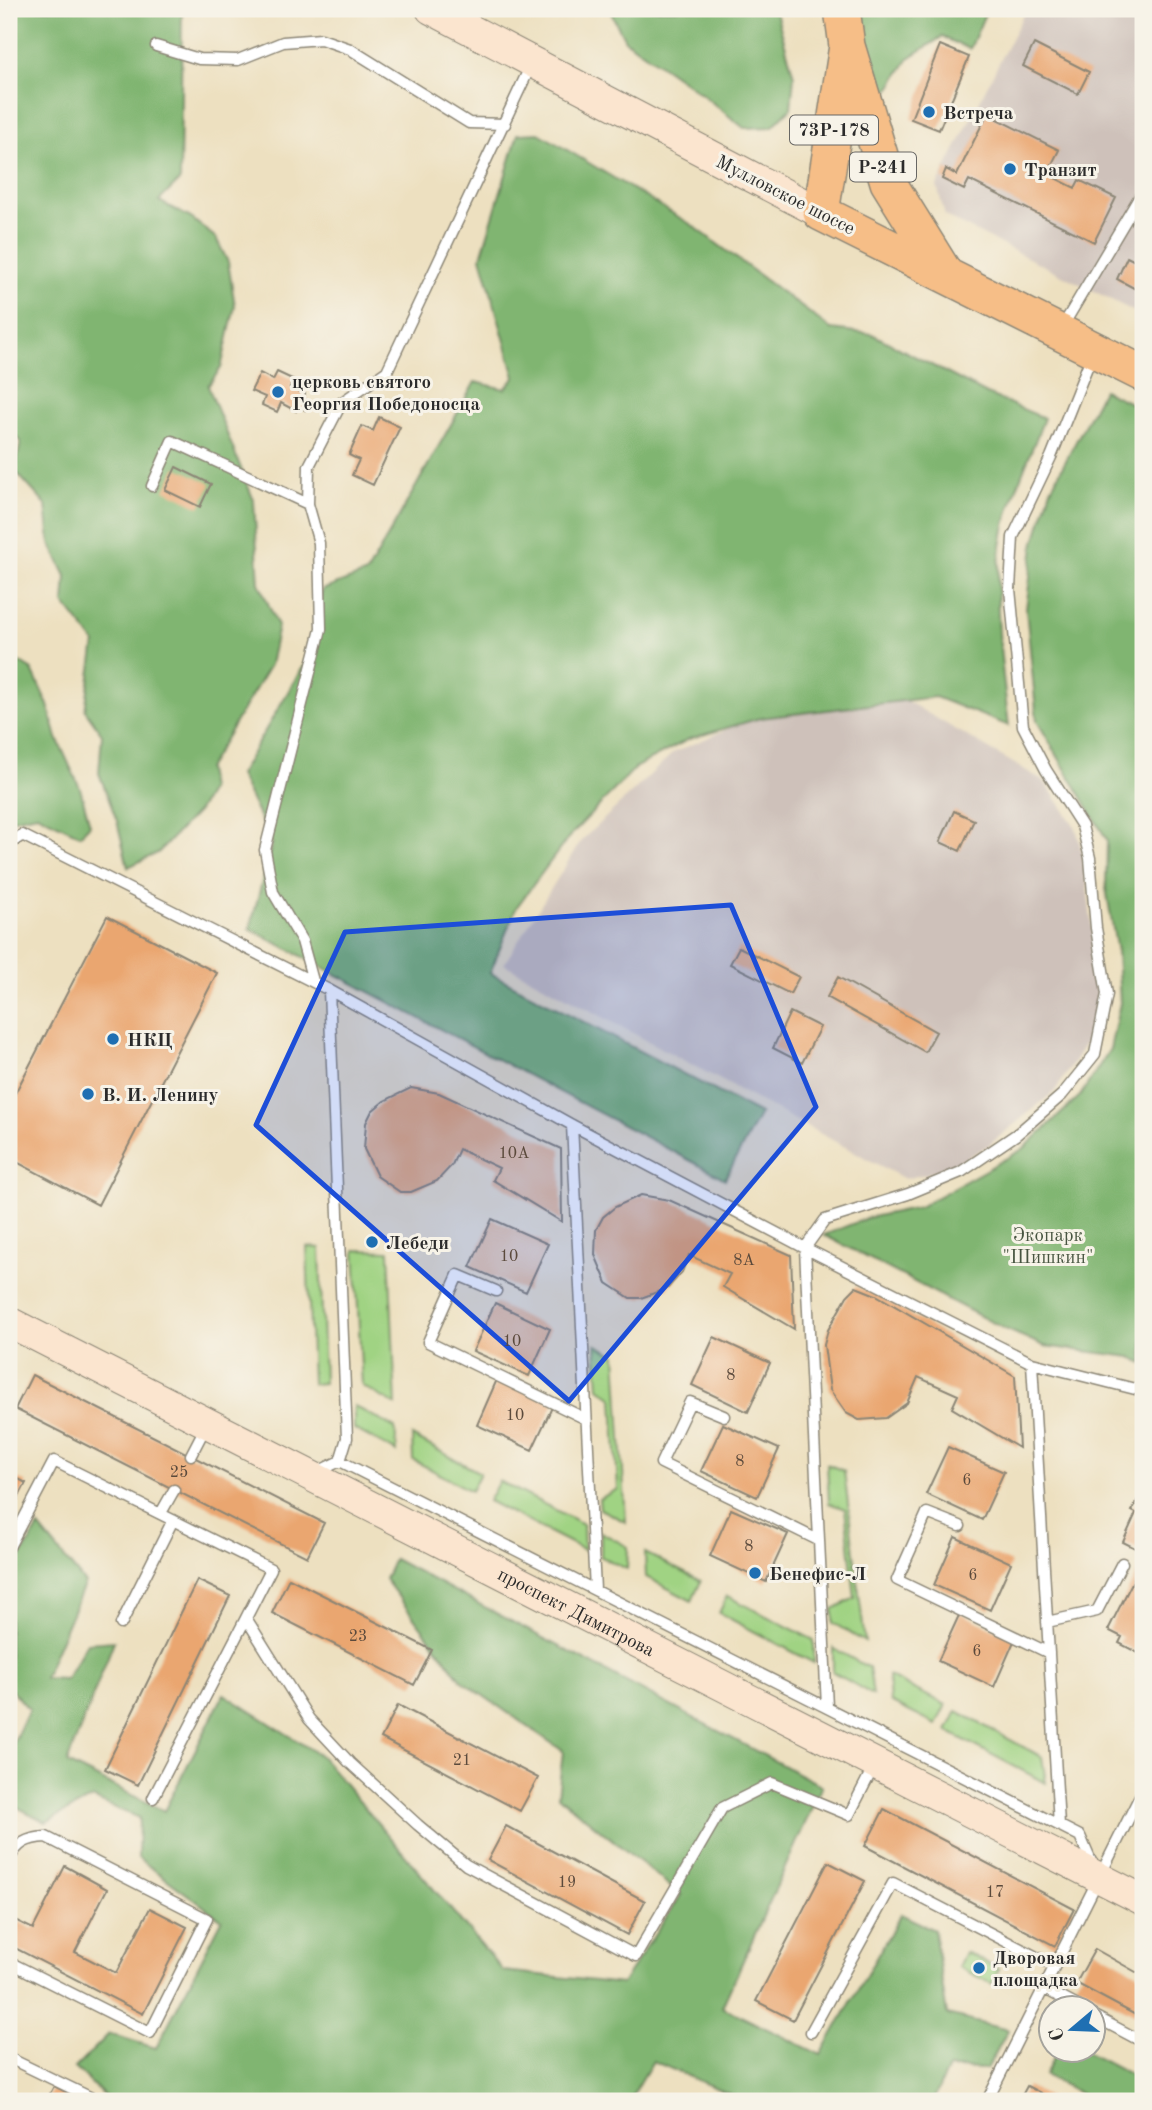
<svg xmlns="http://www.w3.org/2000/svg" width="1152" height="2110" font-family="'Old Standard TT',serif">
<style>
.industrial{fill:#cec1ba}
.green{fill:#a0d383;stroke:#667f57;stroke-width:2}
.forest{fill:#80b571;stroke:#56704e;stroke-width:2}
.building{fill:#eaa66f}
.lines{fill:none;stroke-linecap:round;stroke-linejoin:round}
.service-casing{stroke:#8c8676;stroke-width:13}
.secondary-casing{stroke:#8c8676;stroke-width:32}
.trunk-casing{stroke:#8c8676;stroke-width:38}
.service{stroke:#fff;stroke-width:10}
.secondary{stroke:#fbe5cf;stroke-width:30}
.trunk{stroke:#f6be87;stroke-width:35}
.marked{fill:#1d4ed8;fill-opacity:0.2;stroke:#1d4ed8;stroke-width:5;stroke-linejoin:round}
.poi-dot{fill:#1f6fb2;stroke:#f7f3e8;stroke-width:2.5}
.labels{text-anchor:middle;stroke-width:6;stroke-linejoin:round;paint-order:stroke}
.number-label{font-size:16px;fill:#5b4a3c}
.shield{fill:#f7f3e8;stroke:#686764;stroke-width:2}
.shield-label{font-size:18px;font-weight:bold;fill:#2b2b2b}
.poi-label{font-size:19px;font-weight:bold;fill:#2b2b2b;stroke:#f7f3e8;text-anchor:start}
.street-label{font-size:19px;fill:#2b2b2b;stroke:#f7f3e8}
.park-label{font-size:19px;fill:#485541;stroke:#f7f3e8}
</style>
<rect width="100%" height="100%" fill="#f7f3e8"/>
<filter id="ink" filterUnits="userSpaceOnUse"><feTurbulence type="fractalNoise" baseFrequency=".0143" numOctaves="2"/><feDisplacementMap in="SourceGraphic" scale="14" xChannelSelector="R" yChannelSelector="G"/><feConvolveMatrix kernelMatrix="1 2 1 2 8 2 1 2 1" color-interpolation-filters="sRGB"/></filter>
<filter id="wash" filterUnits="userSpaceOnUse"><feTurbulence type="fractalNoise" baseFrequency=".00686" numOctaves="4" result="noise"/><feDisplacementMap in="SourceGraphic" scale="28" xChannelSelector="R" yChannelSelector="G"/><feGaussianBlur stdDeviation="1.57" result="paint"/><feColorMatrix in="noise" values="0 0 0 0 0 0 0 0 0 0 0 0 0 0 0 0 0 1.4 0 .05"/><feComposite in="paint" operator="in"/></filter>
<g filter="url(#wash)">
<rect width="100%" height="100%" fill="#ede0c0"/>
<!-- industrial -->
<path class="industrial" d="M1026,9H1143V316L945,216L937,186Z
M857,672L1044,781L1076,828L1085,866L1099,994L1092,1033L1055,1091L989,1145L949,1168L905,1179L504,964L581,841L673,753Z"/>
<!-- green -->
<path class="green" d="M307,1247L320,1248L324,1383L312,1384Z
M355,1250L389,1251L396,1405L362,1386Z
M596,1345L616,1355L626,1522L600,1509L599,1499L618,1489L613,1398L599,1388Z
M354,1406L395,1428L397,1452L354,1429Z
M412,1436L480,1473L471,1491L413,1460Z
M827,1464L844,1471L865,1642L833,1623V1609L855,1598L845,1509L829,1503Z
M499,1481L583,1524L584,1550L488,1501Z
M601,1532L628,1547L627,1569L601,1557Z
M645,1553L701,1581L692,1601L646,1577Z
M727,1596L814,1640V1663L719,1613Z
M833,1648L869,1668L873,1695L833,1672Z
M888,1676L946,1705L936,1725L890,1702Z
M957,1711L1042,1757L1046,1783L947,1731Z
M965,1952L999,1969L992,1984L958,1967Z"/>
<!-- forest -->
<path class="forest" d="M9,9H182L180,180L159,201L191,218L216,238L228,262L235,306L221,368L208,386L254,501L259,583L278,626L270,665L207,769L210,790L198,811L158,853L128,867L117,821L99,773L102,734L85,710L95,643L64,603L66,576L50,543L46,505L15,471L21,441L9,431Z
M609,9H775L794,76L791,108L772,127L744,128L699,92L625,40Z
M854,9H987L970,49L942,37L909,58L880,104Z
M539,133L692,225L831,329L872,334L987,394L1044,418C1031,454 1013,491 1004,529C991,592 1001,662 1009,726L935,697L760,718L689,739L636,767L568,838L516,908L490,973L760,1114L725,1179L250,929L272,843L239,775L311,653L322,590L367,573L475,382L505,389L515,377L481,257L518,134Z
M1103,390L1143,409V1363L1131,1357L1044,1346L1003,1328L824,1235L867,1218L919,1207L1023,1149L1080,1096L1110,1049L1120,1003L1117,952L1106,888L1107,840L1037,721L1026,609L1034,545L1051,489Z
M9,656L32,670L48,705L57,738L80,788L90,825L80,835L37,814L9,820Z
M39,1527L85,1583L44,1678L66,1679L87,1643L114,1641L67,1763L164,1811L224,1694L321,1756L503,1971L622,1984L681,1895L558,1796L563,1751L462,1681L385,1579L394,1559L822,1786L722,2007L821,2055L901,1914L934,1930L947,2015L1008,2030L987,2069L948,2068L933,2101H746L653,2061L629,2101H110L75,2068L109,2034L156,2048L222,1920L138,1858L139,1818L92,1798L46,1822L9,1803V1752L29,1709L9,1688V1575Z
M1057,2051H1086L1143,2081V2101H1095L1045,2075Z"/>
<g id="blocks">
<!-- building -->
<path class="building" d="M1034,44L1089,72L1078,94L1023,66Z
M940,45L969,57L939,130L911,119Z
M987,114L1059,150L1047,174L1075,188L1079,180L1116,198L1094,242L969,180L964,190L942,179L946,169L957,175Z
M1127,257L1143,265V293L1117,279Z
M277,372L294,380L290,387L305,394L303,398L309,401L305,410L298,406L296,411L281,403L277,412L262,405L265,397L251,391L260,373L273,380Z
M379,417L400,427L373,485L352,475L359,460L349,455L362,426L373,431Z
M176,467L211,484L200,507L165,490Z
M954,811L974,820L960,851L940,842Z
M107,916L217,973L98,1205L9,1158V1105Z
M739,947L799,977L790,994L730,964Z
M838,977L936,1032L925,1052L827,997Z
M790,1012L820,1027L802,1063L773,1048Z
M411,1088L439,1093L561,1149L562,1222L493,1180L499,1168L459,1149L452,1165L437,1181L411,1192H400L377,1176L364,1149L366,1123L372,1111L384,1101Z
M641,1195L669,1200L791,1255L794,1329L723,1287L730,1274L689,1255L682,1272L668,1288L641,1298H630L607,1283L595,1255L596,1230L603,1217L615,1207Z
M492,1219L548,1244L526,1292L470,1267Z
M856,1287L876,1295L1015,1376L1019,1448L952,1408L958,1395L918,1377L907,1403L886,1418L859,1420L846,1413L830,1390L824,1345L828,1330L847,1296Z
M495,1303L550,1329L529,1376L473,1351Z
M714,1337L770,1363L748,1412L692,1385Z
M32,1375L324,1523L307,1557L15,1409Z
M498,1377L554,1403L532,1450L477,1425Z
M723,1424L779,1449L757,1497L701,1471Z
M948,1447L1004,1472L982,1520L926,1494Z
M9,1474L26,1483L9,1516Z
M1140,1496L1143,1497V1552L1123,1542L1136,1513L1132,1511Z
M731,1509L788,1534L766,1582L710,1556Z
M955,1537L1011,1563L990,1610L934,1585Z
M1143,1561V1643L1138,1653L1119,1643L1122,1637L1108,1630Z
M289,1578L432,1650L414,1685L272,1613Z
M197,1580L230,1596L138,1785L105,1769Z
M960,1613L1015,1639L994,1687L938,1661Z
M398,1705L538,1778L520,1811L381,1738Z
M884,1809L1074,1909L1055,1946L865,1846Z
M506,1826L645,1901L627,1935L488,1860Z
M828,1862L865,1881L793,2020L756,2001Z
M65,1866L107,1889L75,1952L116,1973L150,1908L187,1927L143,2014L9,1945V1917L33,1929Z
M1095,1949L1143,1976V2019L1076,1983Z
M54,2086L84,2101H46Z
M1027,2086L1056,2101H1019Z"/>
</g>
</g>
<g filter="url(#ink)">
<use href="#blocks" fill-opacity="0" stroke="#8c8676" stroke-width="2"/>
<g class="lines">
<defs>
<path id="service" d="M156,46L199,59L238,60L283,42L321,39L350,49L469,123L505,124
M1061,329L1143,191
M152,486L172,441L308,504
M9,845L22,835L329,990L572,1125L805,1248L1032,1363L1143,1391
M313,981L302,941L273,892L265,850L321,629L319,543L308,504L309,466L342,402L387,371L531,65
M329,990L347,1438L340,1461
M572,1125L595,1590
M496,1291L458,1275L428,1342L586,1419
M1032,1363L1059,1825
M724,1416L690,1402L661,1463L818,1540
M191,1455L207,1424
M315,1473L340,1461L1080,1836L1093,1866
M161,1513L174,1490
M960,1526L927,1513L897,1580L1049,1653
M9,1547L54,1461L271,1569L246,1618L309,1719L350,1763L418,1825L466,1865L636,1956L722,1808L772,1783L849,1815L875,1764
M1047,1622L1097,1611L1122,1563
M121,1624L173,1520
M827,1707L805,1248L825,1220L908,1194L961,1172L1017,1134L1062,1095L1095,1054L1107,994L1096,928L1090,858L1082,826L1046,770L1023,726L1010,589L1013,537L1051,457L1092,355
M153,1798L246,1618
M9,1860C17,1843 27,1838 46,1837L207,1919L150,2033L9,1962
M1043,1988L1081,2008
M1092,2015L1143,2042
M811,2032L893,1883L1054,1966
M9,2058L98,2101
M987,2101L1143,1790"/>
<g id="secondary">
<path d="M431,9L821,213"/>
<path id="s1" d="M9,1322L1143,1900"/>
</g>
<path id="trunk" d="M842,9L847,46L888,182L944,272
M847,46L821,213L1143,374"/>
</defs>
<!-- service casing -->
<use href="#service" class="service-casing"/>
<!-- secondary casing -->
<use href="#secondary" class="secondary-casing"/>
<!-- trunk casing -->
<use href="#trunk" class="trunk-casing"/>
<!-- service -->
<use href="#service" class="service"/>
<!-- secondary -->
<use href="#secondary" class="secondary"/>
<!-- trunk -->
<use href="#trunk" class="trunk"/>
</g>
</g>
<!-- marked area -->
<path class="marked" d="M731,905L816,1107L569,1401L256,1125L345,932Z"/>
<!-- markers -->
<g class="poi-dot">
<circle cx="929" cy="112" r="7"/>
<circle cx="1010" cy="169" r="7"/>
<circle cx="278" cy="392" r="7"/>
<circle cx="113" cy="1039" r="7"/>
<circle cx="88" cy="1094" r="7"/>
<circle cx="372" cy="1242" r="7"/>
<circle cx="755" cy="1573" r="7"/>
<circle cx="979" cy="1968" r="7"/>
</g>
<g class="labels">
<!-- number labels -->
<g class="number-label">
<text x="514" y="1158">10А</text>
<text x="509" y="1261">10</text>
<text x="744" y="1265">8А</text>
<text x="512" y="1346">10</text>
<text x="731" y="1380">8</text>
<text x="515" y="1420">10</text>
<text x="740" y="1466">8</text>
<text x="179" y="1477">25</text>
<text x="967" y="1485">6</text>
<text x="749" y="1551">8</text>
<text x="973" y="1580">6</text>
<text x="358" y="1641">23</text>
<text x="977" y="1656">6</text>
<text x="462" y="1765">21</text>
<text x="567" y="1887">19</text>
<text x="995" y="1897">17</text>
</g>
<!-- shield labels -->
<g class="shield">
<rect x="790" y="115.5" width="88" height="29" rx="5"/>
<rect x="850" y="152.5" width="66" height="29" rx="5"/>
</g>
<g class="shield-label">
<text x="834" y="136">73Р-178</text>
<text x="883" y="173">Р-241</text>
</g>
<!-- poi labels -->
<g class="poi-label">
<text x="943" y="119">Встреча</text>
<text x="1024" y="176">Транзит</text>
<text x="292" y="388">церковь святого<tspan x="292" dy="22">Георгия Победоносца</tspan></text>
<text x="127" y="1046">НКЦ</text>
<text x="102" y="1101">В. И. Ленину</text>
<text x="386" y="1249">Лебеди</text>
<text x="769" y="1580">Бенефис-Л</text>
<text x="993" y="1964">Дворовая<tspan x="993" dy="22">площадка</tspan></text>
</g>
<!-- street labels -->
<g class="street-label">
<text transform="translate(786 194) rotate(27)" y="7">Мулловское шоссе</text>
<text dy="7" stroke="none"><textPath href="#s1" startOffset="637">проспект Димитрова</textPath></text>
</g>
<!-- park labels -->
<g class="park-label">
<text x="1048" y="1241">Экопарк<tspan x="1048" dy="22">"Шишкин"</tspan></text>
</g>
</g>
<!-- margin -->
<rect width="1152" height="2110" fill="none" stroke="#f7f3e8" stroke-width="35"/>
<!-- north arrow -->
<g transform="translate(1072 2029) rotate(251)"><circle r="33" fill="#f7f3e8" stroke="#a5a39c" stroke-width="2"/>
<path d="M0-5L12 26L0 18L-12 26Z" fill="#1f6fb2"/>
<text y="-10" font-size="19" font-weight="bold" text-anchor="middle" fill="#2b2b2b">С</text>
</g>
</svg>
